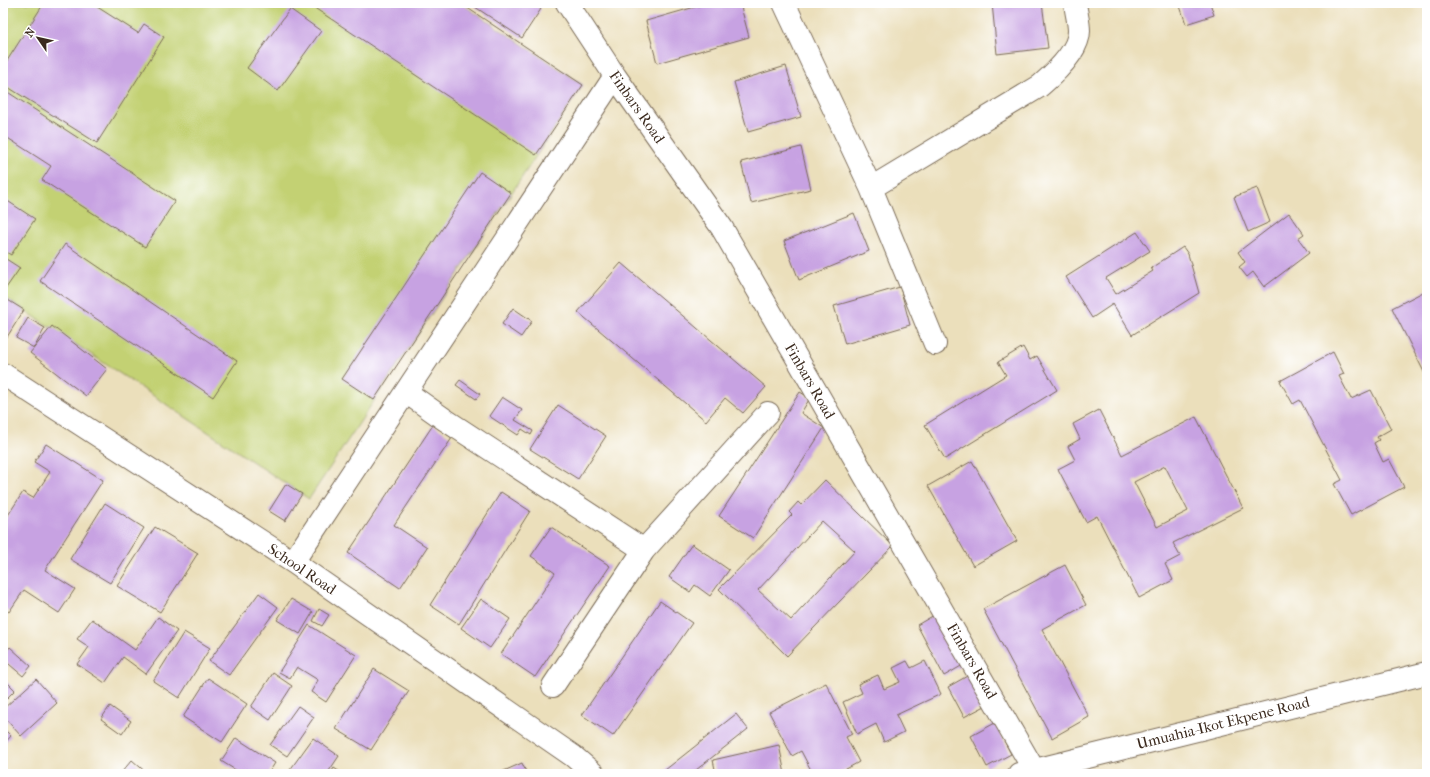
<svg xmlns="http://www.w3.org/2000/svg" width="1430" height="777" font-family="'IM FELL French Canon',serif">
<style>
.green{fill:#c3d173;stroke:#7f7e48}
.building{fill:#c7a2e2;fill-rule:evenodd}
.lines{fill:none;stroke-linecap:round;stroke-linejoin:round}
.minor-casing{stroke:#796955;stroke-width:24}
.major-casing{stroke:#796955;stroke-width:24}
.minor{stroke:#fff;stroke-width:22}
.major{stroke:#fff;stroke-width:22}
.labels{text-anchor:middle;stroke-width:3.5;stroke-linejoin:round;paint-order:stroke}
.street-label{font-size:15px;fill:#3b2a1e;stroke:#fff}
</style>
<rect width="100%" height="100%" fill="#fff"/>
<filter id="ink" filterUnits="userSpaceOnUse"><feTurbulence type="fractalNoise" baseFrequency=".025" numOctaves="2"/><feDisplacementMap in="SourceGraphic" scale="8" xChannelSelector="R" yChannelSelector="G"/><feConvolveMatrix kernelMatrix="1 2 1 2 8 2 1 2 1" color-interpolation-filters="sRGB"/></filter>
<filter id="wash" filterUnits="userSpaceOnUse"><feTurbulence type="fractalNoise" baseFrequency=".012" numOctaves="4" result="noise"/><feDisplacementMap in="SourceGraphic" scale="16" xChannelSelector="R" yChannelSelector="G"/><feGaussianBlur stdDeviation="0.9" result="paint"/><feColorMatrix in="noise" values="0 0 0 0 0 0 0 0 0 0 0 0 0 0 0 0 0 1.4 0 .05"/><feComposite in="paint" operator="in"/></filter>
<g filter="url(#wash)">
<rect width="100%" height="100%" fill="#ebdfbb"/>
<!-- green -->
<path class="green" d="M3,3H460L583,85L309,499L3,296Z"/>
<g id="blocks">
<!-- building -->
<path class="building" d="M44,3H91L138,33L144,24L164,37L97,143L3,84V67Z
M307,3H460L583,85L536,155Z
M469,3H531L541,9L522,38Z
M709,3H740L749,37L657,63L646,21Z
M992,3H1042L1048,48L997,54Z
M1179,3H1210L1214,15L1186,24Z
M290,9L321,31L278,91L247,68Z
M786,66L801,117L748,132L734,82Z
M3,89L175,201L145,247L42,180L51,166L3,135Z
M801,147L811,189L751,203L741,162Z
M480,172L511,193L374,400L342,379Z
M1257,188L1270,222L1248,232L1234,197Z
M3,198L35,219L11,255L3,250Z
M854,213L869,251L799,280L784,241Z
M1289,213L1304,234L1298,238L1309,253L1264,287L1253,272L1247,277L1239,267L1245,262L1238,252Z
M1137,232L1150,251L1106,278L1116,294L1153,271L1151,268L1183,247L1188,254L1199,293L1132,335L1113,304L1092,318L1066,277Z
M65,244L237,361L213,397L40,281Z
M3,257L20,268L4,291L3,290Z
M621,263L766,387L743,413L725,398L706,421L578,312Z
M900,287L910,325L845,344L834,306Z
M1427,290V378L1392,308Z
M3,297L24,310L7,337L3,334Z
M513,308L532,321L521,337L502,324Z
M28,318L45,328L34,348L16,338Z
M52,326L107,369L86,396L30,353Z
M1023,347L1030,360L1037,356L1057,390L945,459L925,425L1006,375L998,362Z
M1333,352L1344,374L1339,376L1351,399L1371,390L1391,429L1377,437L1379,440L1374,443L1383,462L1389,459L1404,487L1351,515L1334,484L1342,480L1300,400L1293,404L1280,381Z
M460,380L480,394L476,399L456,385Z
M800,392L810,398L801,413L824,428L753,538L719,516Z
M502,397L522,410L515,420L533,431L531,435L522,429L518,435L489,416Z
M558,405L606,436L578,479L530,449Z
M1099,410L1122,455L1196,417L1243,508L1173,543L1180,556L1165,564L1173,580L1139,598L1097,516L1086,522L1058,469L1075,460L1068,446L1080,439L1073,424ZM1165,466L1188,511L1157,527L1134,482Z
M433,425L452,438L394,525L427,547L400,588L348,553Z
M46,444L103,480L45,570L75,589L59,613L24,590L9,612L3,608V523L23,492L33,498L50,472L34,462Z
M972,461L1017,541L973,566L928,486Z
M825,480L893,546L787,656L719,589L792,515L789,512L798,502L801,505ZM822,521L855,551L791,620L758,590Z
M286,484L302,494L285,521L269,511Z
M501,492L530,511L459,624L430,605Z
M105,503L144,528L110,583L70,559Z
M155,527L198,553L160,612L117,586Z
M551,527L610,566L535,677L501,654L555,573L531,556Z
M692,544L729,570L710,596L695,585L690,592L669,577Z
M1065,565L1086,605L1042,629L1089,717L1052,738L983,609Z
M259,593L278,607L229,675L209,661Z
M291,599L313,612L300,634L277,620Z
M481,599L510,619L490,648L461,628Z
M660,601L692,623L613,736L582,715Z
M319,609L329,615L322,626L313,621Z
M936,614L963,665L944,676L917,625Z
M158,617L177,631L146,674L123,657L105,683L77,664L89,647L77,639L92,619L135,650Z
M309,625L356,655L326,702L311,692L318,680L297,667L290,678L279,672Z
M184,632L210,648L179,698L153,681Z
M10,647L31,666L23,676L3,659V655Z
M907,661L911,668L925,661L941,694L896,715L904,732L884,742L876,724L857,734L843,702L862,693L858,684L878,675L884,689L900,682L893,668Z
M374,669L409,691L371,750L336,729Z
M273,673L292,686L270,720L251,707Z
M969,675L985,706L964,717L948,687Z
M3,678L15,690L3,702Z
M208,678L247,704L222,742L183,717Z
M36,679L57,703L21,736L3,716V709Z
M826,683L852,734L846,737L859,762L837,774H813L801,751L792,756L769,712Z
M110,706L131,721L122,734L101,719Z
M298,706L314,717L287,756L270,745Z
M736,714L748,729L691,774H660Z
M995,723L1011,754L987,767L971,736Z
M3,728L11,736L3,745Z
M236,738L275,763L268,774H242L221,761Z
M313,738L339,756L327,774H287Z
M779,745L785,774H716L713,760Z
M132,760L148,774H120Z
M522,763L527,774H497Z
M334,768L343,774H330Z"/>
</g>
</g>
<g filter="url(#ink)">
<use href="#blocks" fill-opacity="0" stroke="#796955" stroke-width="1"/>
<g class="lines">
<defs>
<path id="minor" d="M567,3L615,76L722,228L1034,770
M784,3L871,188L935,344
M871,188L1040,86C1054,74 1079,51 1079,31C1079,22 1076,12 1075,3
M3,374L293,562L573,756L594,774
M406,392L444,419L644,550
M293,562L615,76
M553,686L644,550L768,413"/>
<path id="major" d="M1019,774L1427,673"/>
</defs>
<!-- minor casing -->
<use href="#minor" class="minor-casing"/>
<!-- major casing -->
<use href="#major" class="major-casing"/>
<!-- minor -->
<use href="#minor" class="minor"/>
<!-- major -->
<use href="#major" class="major"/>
</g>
</g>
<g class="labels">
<!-- street labels -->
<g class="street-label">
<text transform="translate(637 107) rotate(55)" y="5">Finbars Road</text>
<text transform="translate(810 381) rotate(60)" y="5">Finbars Road</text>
<text transform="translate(302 569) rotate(34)" y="5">School Road</text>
<text transform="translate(972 661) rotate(60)" y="5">Finbars Road</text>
<text transform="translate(1223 723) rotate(-14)" y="5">Umuahia-Ikot Ekpene Road</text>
</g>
</g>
<!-- margin -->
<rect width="1430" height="777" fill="none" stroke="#fff" stroke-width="16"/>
<!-- north arrow -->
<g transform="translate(38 38) rotate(304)" stroke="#ffffff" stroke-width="3" paint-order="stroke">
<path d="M0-3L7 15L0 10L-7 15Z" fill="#3b2a1e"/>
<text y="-6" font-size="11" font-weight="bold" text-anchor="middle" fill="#3b2a1e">N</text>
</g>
</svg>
